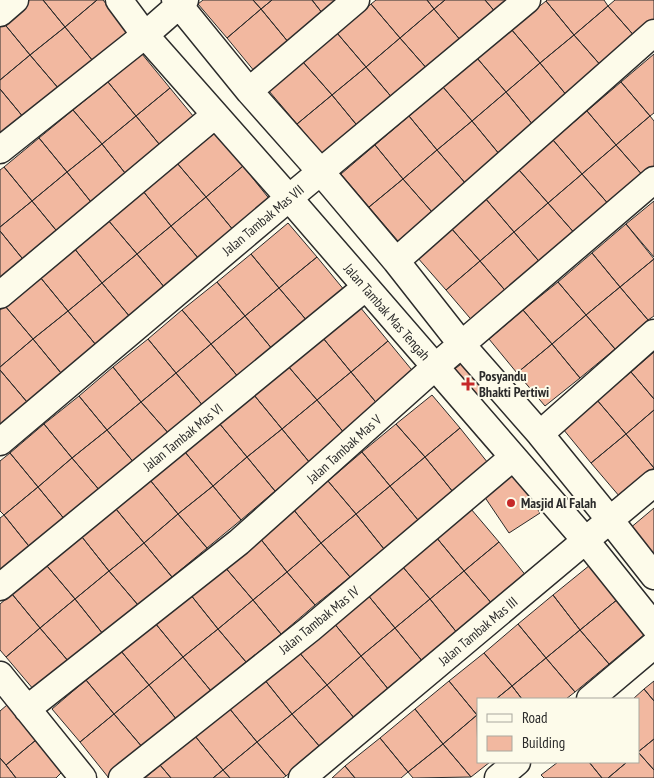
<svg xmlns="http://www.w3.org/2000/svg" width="654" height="778" font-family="'PT Sans Narrow',sans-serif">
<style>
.building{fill:#f2b8a0;stroke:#2b2b2b}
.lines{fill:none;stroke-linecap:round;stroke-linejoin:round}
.minor-casing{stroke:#2b2b2b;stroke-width:29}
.minor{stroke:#fdfbea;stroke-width:26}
.poi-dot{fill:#c62828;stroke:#fdfbea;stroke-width:2}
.labels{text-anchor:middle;stroke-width:4;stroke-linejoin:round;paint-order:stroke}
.street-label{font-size:14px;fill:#2b2b2b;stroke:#fdfbea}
.poi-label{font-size:14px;font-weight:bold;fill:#2b2b2b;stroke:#fdfbea;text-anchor:start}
</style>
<rect width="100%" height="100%" fill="#fdfbea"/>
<!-- building -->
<path class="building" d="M28,0H43L65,27L30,55L2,21Z
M43,0H97L65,27Z
M97,0H103L129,32L93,61L65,27Z
M203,0H253L261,9L227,38L198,4Z
M253,0H272L261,9Z
M272,0H312L323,14L289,43L261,9Z
M312,0H340L323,14Z
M376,0H427L434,9L400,38L371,4Z
M427,0H445L434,9Z
M445,0H485L497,14L462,42L434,9Z
M485,0H513L497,14Z
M547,0H604L608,6L574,35L546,1Z
M615,0H654V25L637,39L608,6Z
M546,1L574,35L540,63L511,29Z
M371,4L400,38L366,67L337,33Z
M608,6L637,39L603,68L574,35Z
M261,9L289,43L255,72L227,38Z
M434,9L462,42L429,71L400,38Z
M2,21L30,55L0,80V23Z
M65,27L93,61L59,89L30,55Z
M511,29L540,63L506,92L477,58Z
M337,33L366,67L332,95L303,62Z
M574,35L603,68L568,97L540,63Z
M400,38L429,71L394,100L366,67Z
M142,54L170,88L136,116L108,82Z
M654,54V113L650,116L621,82Z
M30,55L59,89L24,118L0,89V80Z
M477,58L506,92L472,121L443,87Z
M303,62L332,95L297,124L269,91Z
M540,63L568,97L534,126L506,92Z
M366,67L394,100L360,129L332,95Z
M108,82L136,116L102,144L73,110Z
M621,82L650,116L616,145L587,111Z
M443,87L472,121L437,150L409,116Z
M170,88L198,122L164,150L136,116Z
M0,89L24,118L0,137Z
M506,92L534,126L500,155L472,121Z
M332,95L360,129L326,158L297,124Z
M73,110L102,144L67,172L39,138Z
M587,111L616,145L582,174L553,140Z
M136,116L164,150L129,178L102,144Z
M409,116L437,150L403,179L375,145Z
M650,116L654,121V170L645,178L616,145Z
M472,121L500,155L466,184L437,150Z
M215,133L243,166L206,197L177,163Z
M39,138L67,172L32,201L4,167Z
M553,140L582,174L548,203L519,170Z
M102,144L129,178L95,207L67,172Z
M375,145L403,179L369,207L341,174Z
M616,145L645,178L611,207L582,174Z
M437,150L466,184L432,212L403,179Z
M177,163L206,197L171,226L143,191Z
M243,166L271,201L234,231L206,197Z
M4,167L32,201L0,227V170Z
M519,170L548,203L514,232L485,198Z
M67,172L95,207L60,235L32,201Z
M582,174L611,207L577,236L548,203Z
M403,179L432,212L398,241L369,207Z
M143,191L171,226L137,254L108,220Z
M206,197L234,231L199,259L171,226Z
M485,198L514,232L480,261L451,228Z
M32,201L60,235L26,263L0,231V227Z
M654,201V257L626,224Z
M548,203L577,236L543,266L514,232Z
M108,220L137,254L102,283L74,248Z
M288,223L317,257L279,288L251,254Z
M626,224L654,259L620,287L592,253Z
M171,226L199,259L165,288L137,254Z
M451,228L480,261L446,290L417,257Z
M0,231L26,263L0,284Z
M514,232L543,266L509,295L480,261Z
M74,248L102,283L68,311L40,277Z
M592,253L620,287L586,315L558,282Z
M137,254L165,288L130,317L102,283Z
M251,254L279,288L245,316L217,282Z
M317,257L345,291L308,322L279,288Z
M654,259V316L648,320L620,287Z
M480,261L509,295L475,324L446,290Z
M40,277L68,311L33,339L5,306Z
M217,282L245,316L211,344L182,310Z
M558,282L586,315L552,344L523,310Z
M102,283L130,317L96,345L68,311Z
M620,287L648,320L615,349L586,315Z
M279,288L308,322L273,350L245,316Z
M5,306L33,339L0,367V310Z
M360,307L388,341L351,372L323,338Z
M182,310L211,344L176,373L148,339Z
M523,310L552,344L517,373L489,339Z
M68,311L96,345L61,373L33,339Z
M586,315L615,349L580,378L552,344Z
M245,316L273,350L239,378L211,344Z
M323,338L351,372L317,400L288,366Z
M33,339L61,373L27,402L0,370V367Z
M148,339L176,373L141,402L113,367Z
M388,341L416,375L379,406L351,372Z
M211,344L239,378L204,407L176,373Z
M552,344L580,378L545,406L517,373Z
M654,352V399L631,372Z
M465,361L489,393L471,407L447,375Z
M288,366L317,400L282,429L254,395Z
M113,367L141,402L107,430L79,396Z
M0,370L27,402L0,424Z
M351,372L379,406L345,434L317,400Z
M631,372L654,399V410L626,434L597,400Z
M176,373L204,407L170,435L141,402Z
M254,395L282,429L247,457L219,423Z
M432,395L460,428L425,457L396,424Z
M79,396L107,430L72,458L44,424Z
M317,400L345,434L310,463L282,429Z
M597,400L626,434L591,463L563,429Z
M141,402L170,435L135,464L107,430Z
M654,410V468L626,434Z
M219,423L247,457L213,486L185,452Z
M44,424L72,458L38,487L10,453Z
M396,424L425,457L390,486L362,452Z
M460,428L488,463L453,492L425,457Z
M282,429L310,463L275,491L247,457Z
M107,430L135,464L101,492L72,458Z
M626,434L654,468L620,497L591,463Z
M185,452L213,486L178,514L150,480Z
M362,452L390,486L356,514L328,481Z
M10,453L38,487L4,515L0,511V461Z
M247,457L275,491L241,520L213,486Z
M425,457L453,492L418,520L390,486Z
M72,458L101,492L66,521L38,487Z
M513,472L540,513L509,533L482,493Z
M150,480L178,514L144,543L116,509Z
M328,481L356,514L321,543L293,509Z
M213,486L241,520L207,548L178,514Z
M390,486L418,520L384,549L356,514Z
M38,487L66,521L32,550L4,515Z
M654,508V559L629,529Z
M116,509L144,543L109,571L82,537Z
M293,509L321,543L287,572L259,537Z
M471,509L499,542L464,571L436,537Z
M178,514L207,548L172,577L144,543Z
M356,514L384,549L350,577L321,543Z
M4,515L32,550L0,576V518Z
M82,537L109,571L75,599L47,566Z
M259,537L287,572L253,600L224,566Z
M436,537L464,571L430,599L402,566Z
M499,542L527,577L493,605L464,571Z
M144,543L172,577L138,605L109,571Z
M321,543L350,577L315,605L287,572Z
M590,565L618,599L580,630L553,595Z
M47,566L75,599L40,628L12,594Z
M224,566L253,600L218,629L190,594Z
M402,566L430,599L395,628L367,594Z
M109,571L138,605L103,634L75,599Z
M464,571L493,605L458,634L430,599Z
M287,572L315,605L281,634L253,600Z
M12,594L40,628L6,657L0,650V604Z
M190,594L218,629L183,657L155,623Z
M367,594L395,628L361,656L333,622Z
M553,595L580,630L546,658L518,624Z
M75,599L103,634L69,662L40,628Z
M430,599L458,634L423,662L395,628Z
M618,599L646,633L609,664L580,630Z
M253,600L281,634L246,662L218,629Z
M333,622L361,656L327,685L298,651Z
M155,623L183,657L149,685L121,651Z
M518,624L546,658L512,686L484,653Z
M40,628L69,662L34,690L6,657Z
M395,628L423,662L389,690L361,656Z
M218,629L246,662L211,691L183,657Z
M580,630L609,664L575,692L546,658Z
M121,651L149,685L114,714L86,680Z
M298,651L327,685L292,714L264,679Z
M484,653L512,686L496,699H478L477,715L449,681Z
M361,656L389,690L355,719L327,685Z
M183,657L211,691L177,720L149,685Z
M546,658L575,692L566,699H522L512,686Z
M264,679L292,714L257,742L229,708Z
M86,680L114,714L80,742L52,709Z
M449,681L477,715L443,744L415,709Z
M654,681V701L644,689Z
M149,685L177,720L143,748L114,714Z
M327,685L355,719L320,747L292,714Z
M512,686L522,699H496Z
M644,689L654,701V739L638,752V699H633Z
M7,705L36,740L6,765L0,758V711Z
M229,708L257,742L223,770L195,736Z
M415,709L443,744L408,772L380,738Z
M114,714L143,748L108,777L80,742Z
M292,714L320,747L286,776L257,742Z
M477,715L478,762H490L471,777L443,744Z
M195,736L223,770L213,778H171L160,765Z
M380,738L408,772L401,778H355L345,766Z
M654,739V770L638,752Z
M36,740L62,772L56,778H16L6,765Z
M257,742L286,776L283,778H230L223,770Z
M443,744L471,777L413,778L408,772Z
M638,752L654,770V778H608L627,762H638Z
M0,758L6,765L16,778H0Z
M558,762H589L602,778H544L541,775Z
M589,762H627L608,778H602Z
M160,765L171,778H145Z
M345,766L355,778H332Z
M223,770L230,778H213Z"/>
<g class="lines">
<defs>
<path id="minor" d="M119,0L145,35L289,198L586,541L654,626
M175,0L249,91L320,171L396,261L462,345L540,434L610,520L654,576
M0,13L15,0
M249,91L356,0
M0,150L145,35L185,0
M396,261L654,33
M0,295L215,115
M540,434L654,333
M0,442L289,198L527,0
M0,587L366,287
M0,675L83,778
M590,699L654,645
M27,709L239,542L435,367L654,180
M122,778L310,629L512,458
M302,778L654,483
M498,778L517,762"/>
</defs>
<!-- minor casing -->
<use href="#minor" class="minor-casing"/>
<!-- minor -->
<use href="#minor" class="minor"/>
</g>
<!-- markers -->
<g class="poi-dot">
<path d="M465.5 376.5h5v5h5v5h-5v5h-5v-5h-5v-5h5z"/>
<circle cx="511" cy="503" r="5"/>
</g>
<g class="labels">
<!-- street labels -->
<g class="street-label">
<text transform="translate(263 220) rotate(-40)" y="5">Jalan Tambak Mas VII</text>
<text transform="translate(387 312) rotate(49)" y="5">Jalan Tambak Mas Tengah</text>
<text transform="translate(183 437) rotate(-39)" y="5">Jalan Tambak Mas VI</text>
<text transform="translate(344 449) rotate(-42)" y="5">Jalan Tambak Mas V</text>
<text transform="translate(319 620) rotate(-39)" y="5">Jalan Tambak Mas IV</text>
<text transform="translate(478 631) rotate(-40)" y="5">Jalan Tambak Mas III</text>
</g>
<!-- poi labels -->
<g class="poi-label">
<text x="479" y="381">Posyandu<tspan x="479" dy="16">Bhakti Pertiwi</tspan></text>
<text x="521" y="508">Masjid Al Falah</text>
</g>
</g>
<!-- legend -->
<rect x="477" y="698" width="162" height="65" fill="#fdfbea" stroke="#a9a89e"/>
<rect x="487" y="714" width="25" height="8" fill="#fdfbea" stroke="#a9a89e"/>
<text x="522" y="723" font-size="15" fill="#2b2b2b">Road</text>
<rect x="487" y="736" width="25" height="15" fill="#f2b8a0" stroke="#a9a89e"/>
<text x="522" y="748" font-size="15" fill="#2b2b2b">Building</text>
</svg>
